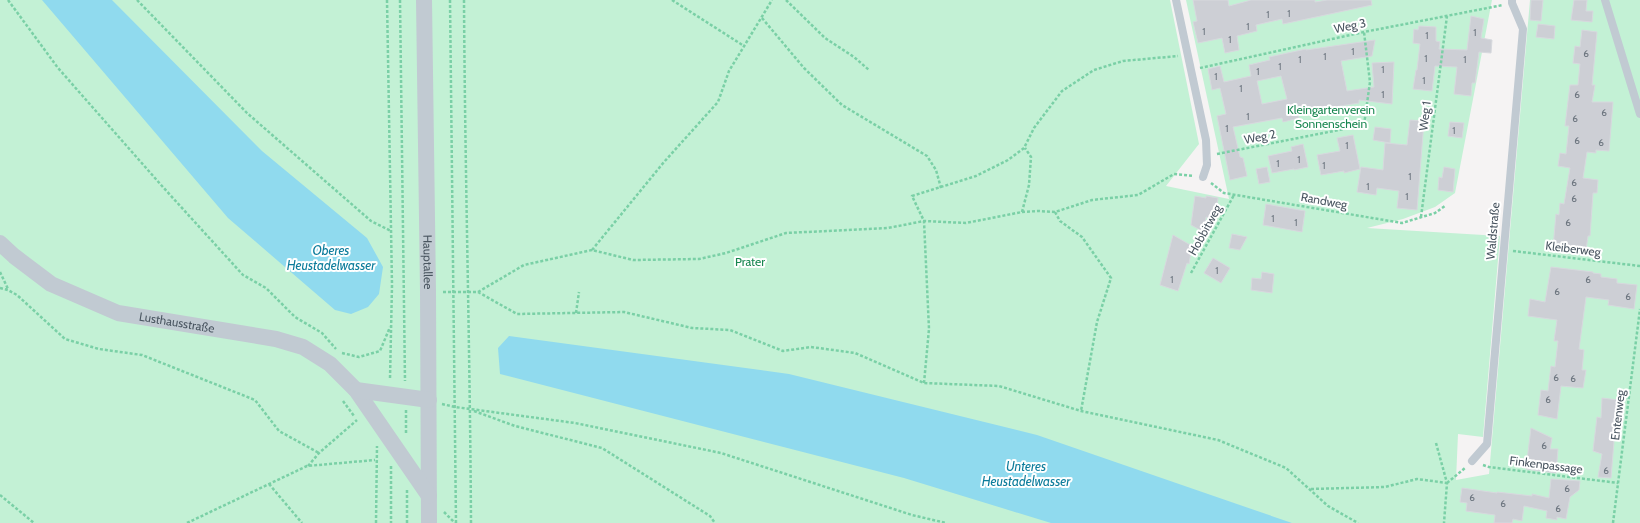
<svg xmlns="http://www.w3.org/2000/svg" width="1640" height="523" font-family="Cabin,sans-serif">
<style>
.green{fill:#c3f1d5}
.water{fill:#90daee}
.building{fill:#cdcfd5;stroke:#d7d9de;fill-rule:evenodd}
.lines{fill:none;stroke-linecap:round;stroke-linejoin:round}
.path{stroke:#7ad0a6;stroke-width:2.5;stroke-dasharray:3 2;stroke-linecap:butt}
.service{stroke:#c1cad2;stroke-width:8}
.minor{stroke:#c1cad2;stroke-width:16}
.labels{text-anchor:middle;stroke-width:4;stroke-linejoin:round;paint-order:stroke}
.number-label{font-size:10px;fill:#6b747e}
.street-label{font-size:12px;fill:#4a5661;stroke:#fff}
.park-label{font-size:12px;fill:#17864f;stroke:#fff}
.water-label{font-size:13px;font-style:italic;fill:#0c7c9b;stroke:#fff}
</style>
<rect width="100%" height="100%" fill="#f5f3f3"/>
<!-- green -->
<path class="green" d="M0,0H1170L1199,144L1166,186L1229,199L1186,0H1492L1455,193L1435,207L1403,219L1367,228L1500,236L1483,437L1458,434L1456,480L1489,474L1530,0H1640V523H0Z"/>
<!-- water -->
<path class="water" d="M42,0H112L262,151L367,238L383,267L379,294L368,307L351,314L335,310L228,218Z
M509,336L789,374L1037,435L1292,523H1051L904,478L500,374L498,348Z"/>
<!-- building -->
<path class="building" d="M1193,0H1228L1229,6L1251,0H1315V2L1327,0H1371L1372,5L1283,24L1282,19L1256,25L1257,31L1237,36L1239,50L1225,53L1222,38L1198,43L1193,22L1197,21Z
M1531,0H1543L1541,21L1530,20Z
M1574,0H1587L1586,11H1593L1592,22L1571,20Z
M1471,16L1484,19L1481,38L1492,40L1491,53L1479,52L1475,83H1472L1471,96L1454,94L1457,67L1435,66L1432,91L1413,89L1416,70H1417L1420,44L1413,43L1414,29L1418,30L1419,26L1436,27V41L1440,42L1439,49L1467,50Z
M1538,24L1555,26L1554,39L1536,37Z
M1582,30L1597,32L1592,85H1595L1592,102H1613L1609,151L1596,150V153L1587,152L1583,178L1598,180L1597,193H1593L1590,236H1588L1586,250L1553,248L1556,214L1559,215L1560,203L1564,204L1570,168L1558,166L1560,153L1566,154L1569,126H1565L1570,85H1578L1580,64L1573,63L1575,46L1580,47Z
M1375,40L1372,56L1341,61L1347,91L1374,87L1372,63L1394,62L1392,104L1359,100V103L1327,108L1298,114L1299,118L1283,122L1282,118L1233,127L1240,157L1243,158L1247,176L1230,180L1217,116L1226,114L1220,88L1212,90L1208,69L1220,66L1224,82L1251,76L1249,65L1270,60L1269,57L1306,49V50ZM1281,76L1287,99L1262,104L1257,81Z
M1410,120L1424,121L1417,210L1397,208L1399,191L1377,188L1376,195L1357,192L1361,167L1383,170L1385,143L1407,145Z
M1450,122L1464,123L1462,138L1448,136Z
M1375,127L1391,129L1390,143L1373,140Z
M1353,135L1360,169L1344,173V171L1321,175L1317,155L1340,151L1337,138Z
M1303,144L1308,167L1294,170V169L1272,173L1268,156L1292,151L1291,147Z
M1267,167L1270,182L1259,184L1256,169Z
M1444,167L1455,169L1453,192L1438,190L1439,177L1442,178Z
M1195,196L1206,198V196L1218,198L1215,219L1206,217L1204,232L1191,225Z
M1266,204L1305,211L1302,232L1263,225Z
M1232,234L1247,237L1240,250L1229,248Z
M1173,235L1192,246L1189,264L1187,263L1178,291L1160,285Z
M1213,258L1230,268L1221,283L1204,273Z
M1551,267L1593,272V273L1601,274V277L1617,279V283L1637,285L1634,309L1608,305L1609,300L1586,297L1579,349L1584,350L1582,370H1586L1583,388L1561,386L1557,419L1538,415L1541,390L1548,391L1551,366L1555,367L1558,341H1554L1557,320L1528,316L1530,299L1545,302Z
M1262,272L1274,274L1272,293L1251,290L1252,278L1261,279Z
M1602,398L1618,400L1613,441H1614L1611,478L1598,477L1602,454L1593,451L1597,417L1601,418Z
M1531,428L1552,438L1550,449H1558L1556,473L1526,469Z
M1551,479L1580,481L1579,490L1570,497L1566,519L1557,517V520L1546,518L1547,511L1524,506L1522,521L1513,519L1512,523H1494L1495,515L1466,511L1467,503L1460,502L1462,488L1497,493V492L1532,496V494L1549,498Z"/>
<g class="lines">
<!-- path -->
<path class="path" d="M8,0L58,68L162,186L243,275L266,288L295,317L322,333L336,349
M137,0L247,113L371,221L391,231
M387,0L392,285L390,379
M400,0L405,381
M450,0L456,523
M464,0C465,174 470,349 471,523
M672,0L744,46
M786,0L825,38L854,57L869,70
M762,18L804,68L842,105L927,156L936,170L941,188
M1200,68L1364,32L1503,5
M1217,154L1364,125L1370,82L1364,32
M1211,183L1224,193L1402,223L1435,213L1445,206
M1022,212L1029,185L1031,157L1025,148
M1055,212L1060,221L1082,237L1111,278L1097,322L1081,411
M1421,217L1447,16
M592,250L664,162L718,102L729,71L772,0
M1513,251L1640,266
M0,272L8,289
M1191,273L1234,195
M0,288L8,290L17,295L65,339L99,349L142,355L255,400L279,431L319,453
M443,292H478L524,265L592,250L633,260L699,259L726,253L786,233L888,228L924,221L966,223L1022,212L1038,211L1055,212L1092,200L1138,195L1174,174L1194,176
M478,292L517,314L624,312L692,328L730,330L783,351L811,347L855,353L924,383L999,386L1081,411L1218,440L1286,468L1328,506L1358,523
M576,313L579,292
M342,353L359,357L380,351L390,327
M924,383L929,329L924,221L912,196L976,176L1008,160L1024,148L1034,128L1062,91L1094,70L1123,61L1178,56
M343,401L354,416
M442,404L455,407L575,423L721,453L912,515L946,523
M406,410V435
M474,411L515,426L602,448L710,516L715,523
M1436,443L1447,483L1444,523
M1483,465L1489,467L1618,483
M308,466L319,453L357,420
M391,466V523
M1447,483L1465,468
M269,484L302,523
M1311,489L1385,487L1417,479L1447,483
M407,490V523
M0,495L34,523
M444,512L455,523
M187,523L307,466L375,460
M376,523L377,446
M1613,523L1640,309"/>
<!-- service -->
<path class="service" d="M1176,0L1206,140L1207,165L1203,177
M1605,0L1640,114
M1472,461L1487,444L1523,29L1512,3V0"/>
<!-- minor -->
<g class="minor">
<path id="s1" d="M424,0L428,291L429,523"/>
<path id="s2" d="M0,243L14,256L51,284L118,313L276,339L303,347L330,364L356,390L429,496"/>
<path d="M356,390L429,400"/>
</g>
</g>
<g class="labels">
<!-- number labels -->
<g class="number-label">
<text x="1289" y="17">1</text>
<text x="1268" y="18">1</text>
<text x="1248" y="30">1</text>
<text x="1204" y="35">1</text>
<text x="1475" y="36">1</text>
<text x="1427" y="39">1</text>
<text x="1230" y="43">1</text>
<text x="1353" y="55">1</text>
<text x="1586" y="57">6</text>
<text x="1325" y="60">1</text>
<text x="1426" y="62">1</text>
<text x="1300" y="63">1</text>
<text x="1465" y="63">1</text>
<text x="1280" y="70">1</text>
<text x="1383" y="73">1</text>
<text x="1258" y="75">1</text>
<text x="1216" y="80">1</text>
<text x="1424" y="84">1</text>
<text x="1241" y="92">1</text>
<text x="1383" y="98">1</text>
<text x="1577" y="98">6</text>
<text x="1604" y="116">6</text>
<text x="1248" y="120">1</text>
<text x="1575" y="122">6</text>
<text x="1227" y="132">1</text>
<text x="1454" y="134">1</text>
<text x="1577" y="144">6</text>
<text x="1601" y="146">6</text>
<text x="1347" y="149">1</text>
<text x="1299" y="163">1</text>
<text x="1278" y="167">1</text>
<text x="1324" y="169">1</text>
<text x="1410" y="180">1</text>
<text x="1574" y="186">6</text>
<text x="1368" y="190">1</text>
<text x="1407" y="200">1</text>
<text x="1574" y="202">6</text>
<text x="1273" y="222">1</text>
<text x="1296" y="226">1</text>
<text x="1568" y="226">6</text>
<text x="1217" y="274">1</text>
<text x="1172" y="283">1</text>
<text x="1588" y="283">6</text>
<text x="1557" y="295">6</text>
<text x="1628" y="300">6</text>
<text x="1556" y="381">6</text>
<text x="1573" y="382">6</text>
<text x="1548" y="403">6</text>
<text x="1544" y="449">6</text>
<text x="1606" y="474">6</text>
<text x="1567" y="492">6</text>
<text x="1472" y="501">6</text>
<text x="1503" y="507">6</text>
<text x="1558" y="512">6</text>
</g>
<!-- street labels -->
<g class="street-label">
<text transform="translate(1350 26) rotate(-12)" y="4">Weg 3</text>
<text transform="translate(1425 116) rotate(-83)" y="4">Weg 1</text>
<text transform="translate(1260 137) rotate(-11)" y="4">Weg 2</text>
<text transform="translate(1324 201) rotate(10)" y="4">Randweg</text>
<text transform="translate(1205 230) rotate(-61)" y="4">Hobbitweg</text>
<text transform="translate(1493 231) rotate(-85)" y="4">Waldstraße</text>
<text transform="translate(1573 249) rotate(7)" y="4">Kleiberweg</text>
<text dy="4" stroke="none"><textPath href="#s1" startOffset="262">Hauptallee</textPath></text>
<text dy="4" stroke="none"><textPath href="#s2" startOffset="198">Lusthausstraße</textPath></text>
<text transform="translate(1618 415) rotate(-83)" y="4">Entenweg</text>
<text transform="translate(1546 465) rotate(7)" y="4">Finkenpassage</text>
</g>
<!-- park labels -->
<g class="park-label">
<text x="1331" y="114">Kleingartenverein<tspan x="1331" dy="14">Sonnenschein</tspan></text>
<text x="750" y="266">Prater</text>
</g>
<!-- water labels -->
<g class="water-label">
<text x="331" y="255">Oberes<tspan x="331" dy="15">Heustadelwasser</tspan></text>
<text x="1026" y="471">Unteres<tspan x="1026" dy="15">Heustadelwasser</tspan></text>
</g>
</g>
</svg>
